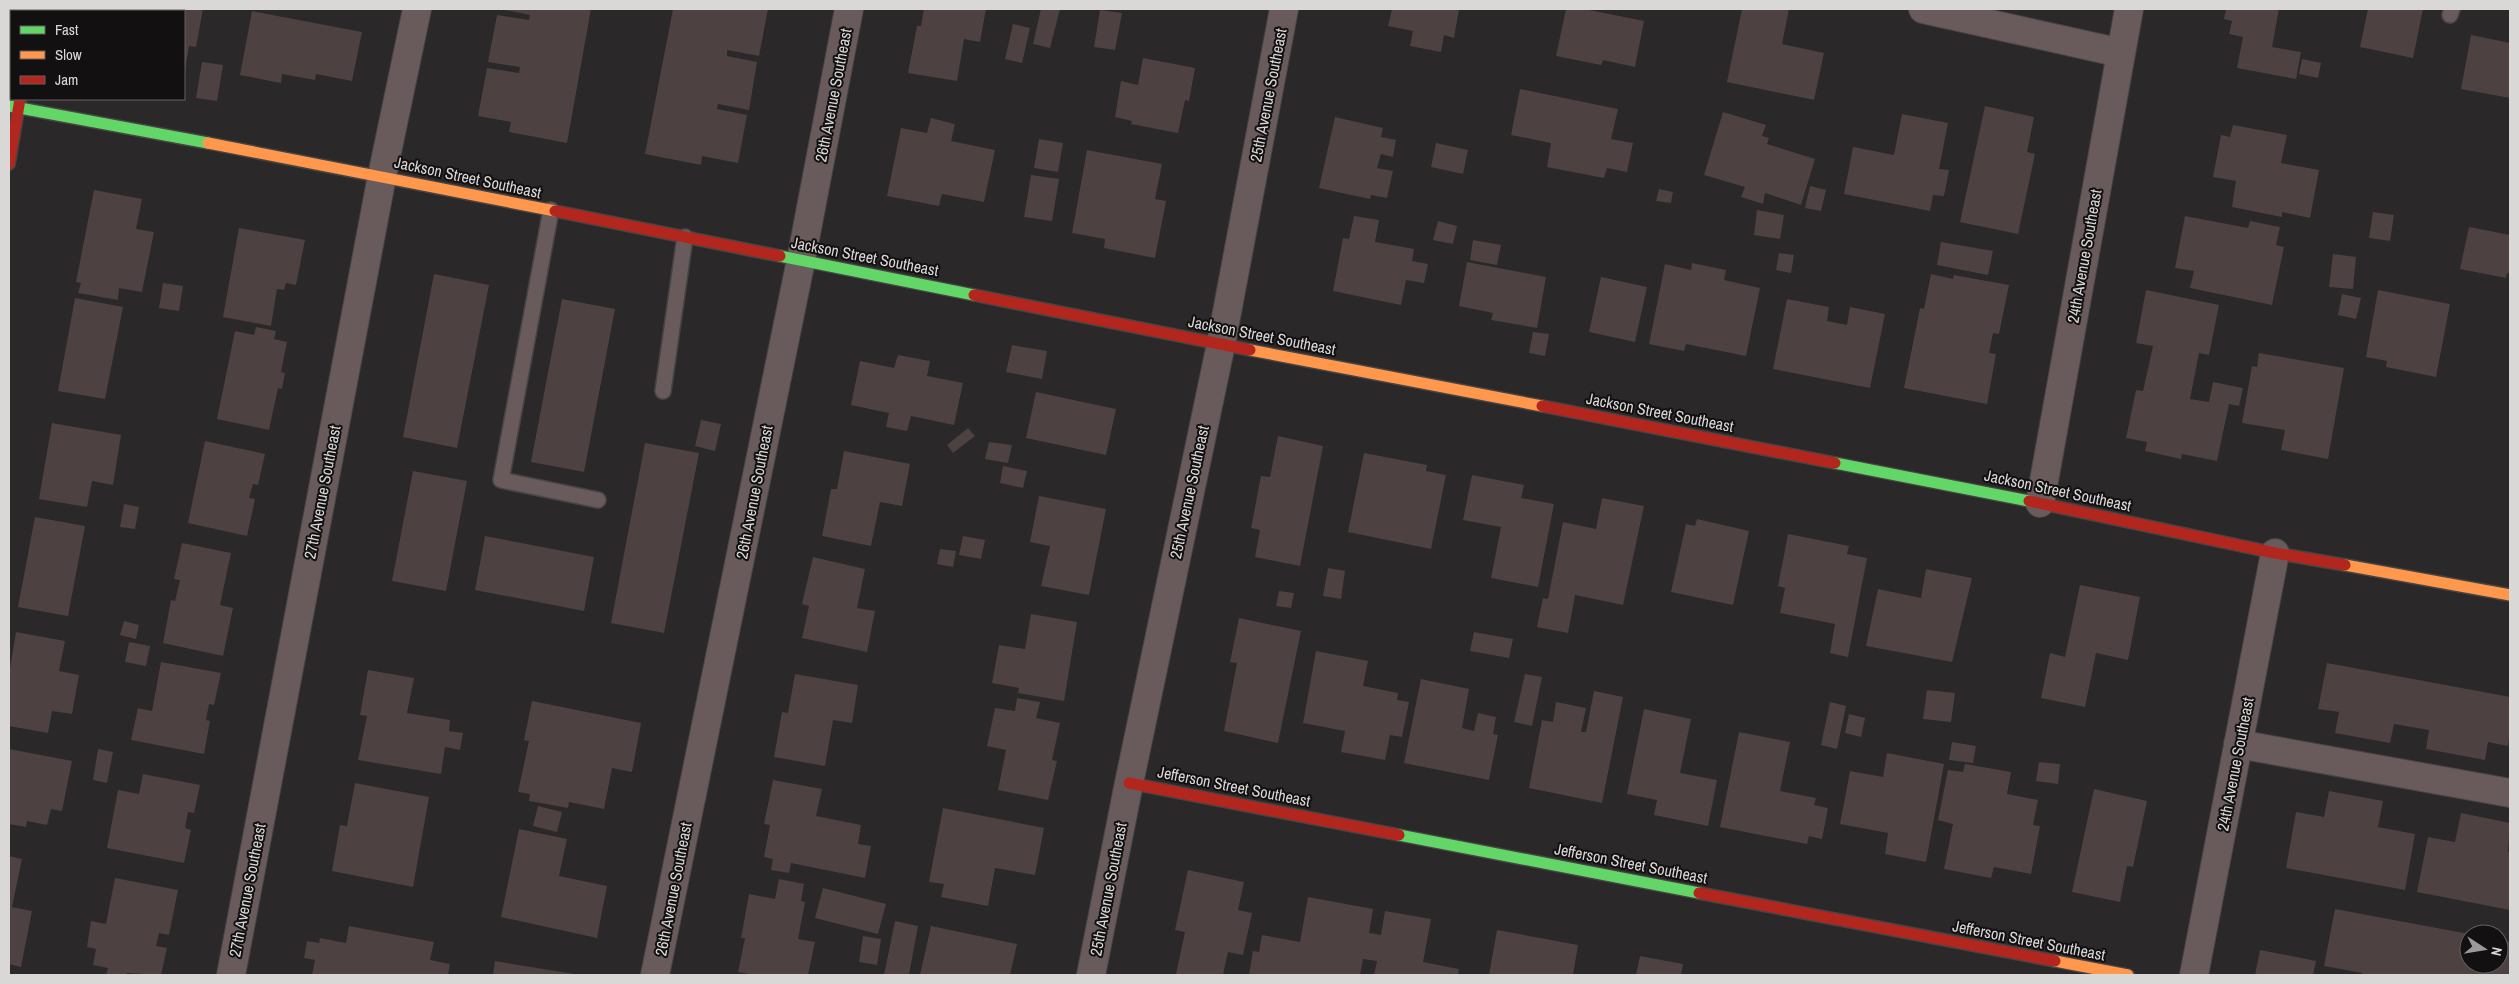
<svg xmlns="http://www.w3.org/2000/svg" width="2519" height="984" font-family="'Archivo Narrow',sans-serif">
<style>
.building{fill:#4e4141}
.lines{fill:none;stroke-linecap:round;stroke-linejoin:round}
.lane-casing{stroke:#464444;stroke-width:18}
.street-casing{stroke:#464444;stroke-width:30}
.fast-casing{stroke:#464444;stroke-width:14}
.slow-casing{stroke:#464444;stroke-width:14}
.jam-casing{stroke:#464444;stroke-width:14}
.lane{stroke:#695b5b;stroke-width:15}
.street{stroke:#695b5b;stroke-width:28}
.fast{stroke:#63d668;stroke-width:11}
.slow{stroke:#ff974d;stroke-width:11}
.jam{stroke:#b3261e;stroke-width:11}
.labels{text-anchor:middle;stroke-width:4;stroke-linejoin:round;paint-order:stroke}
.street-label{font-size:16px;fill:#dad7d7;stroke:#121010}
</style>
<rect width="100%" height="100%" fill="#2a2828"/>
<!-- building -->
<path class="building" d="M124,9H203L196,47L189,46L185,70L184,11H123Z
M500,9H591L567,143L509,132L511,122L478,116L487,68L519,73L520,67L488,62L497,15L529,20L530,15Z
M673,9H768L759,56L727,50V56L757,62L749,110L718,104L717,109L747,115L738,163L702,156L701,165L645,154Z
M924,9H986L980,42L964,39L957,81L908,73L917,26H921Z
M1041,9H1060L1050,48L1033,44Z
M1392,9H1459L1454,38L1444,35L1441,52L1410,46L1413,31L1388,26Z
M1566,9H1584L1644,21L1635,67L1603,60L1601,65L1556,56Z
M1742,9H1789L1782,44L1824,53L1814,100L1727,82Z
M2226,9H2279L2272,47L2301,52L2296,79L2237,68L2243,37L2229,34L2232,21L2224,19Z
M2368,9H2423L2413,58L2360,47Z
M1100,10L1122,13L1115,50L1094,47Z
M252,11L362,32L352,81L316,74L315,80L282,74L281,83L240,75Z
M1013,24L1030,28L1022,63L1005,59Z
M2471,35L2510,43V98L2461,89Z
M1143,58L1195,68L1189,101L1185,100L1178,133L1131,124L1132,121L1115,117L1121,81L1138,85Z
M2302,59L2321,63L2318,78L2299,74Z
M202,62L223,65L217,101L196,98Z
M1520,89L1618,109L1611,139L1633,143L1627,172L1607,168L1604,178L1547,167L1551,143L1511,135Z
M1985,106L2034,117L2027,152L2035,154L2018,234L1960,222Z
M1723,112L1766,125L1762,136L1769,138L1767,144L1815,159L1801,205L1765,193L1763,204L1741,197L1745,187L1704,175Z
M1902,114L1948,123L1939,169L1949,170L1944,196L1933,195L1930,211L1844,194L1853,147L1894,155Z
M1335,117L1383,128L1381,137L1396,140L1393,157L1381,154L1377,168L1393,171L1387,198L1371,195L1370,199L1319,188Z
M931,118L955,124L951,141L995,150L984,202L942,194L939,206L887,196L901,128L927,133Z
M2233,125L2287,135L2281,163L2319,170L2310,218L2282,212V217L2232,207L2236,181L2213,177L2221,135L2230,137Z
M1039,139L1063,143L1058,172L1034,168Z
M1436,143L1468,150L1463,174L1431,167Z
M1087,150L1162,164L1155,199L1166,201L1155,258L1104,248L1105,239L1072,233Z
M1031,175L1059,179L1052,221L1024,217Z
M1810,186L1826,190L1821,211L1805,208Z
M1659,189L1673,192L1671,203L1656,201Z
M94,190L142,199L136,229L154,232L142,292L119,288L118,300L78,293L81,283L76,282Z
M1757,210L1784,215L1780,239L1754,235Z
M2373,212L2394,215L2390,241L2369,238Z
M1354,216L1379,220L1375,242L1414,249L1412,261L1428,264L1424,283L1406,280L1401,305L1333,291L1343,238L1349,239Z
M2185,216L2248,228L2250,221L2280,227L2276,245L2284,247L2272,305L2190,288L2194,271L2175,268Z
M1438,221L1457,226L1453,244L1433,240Z
M2469,227L2510,235V273H2507L2506,278L2460,269Z
M239,228L305,240L296,285L286,283L284,290L277,289L271,326L223,317Z
M1473,240L1501,245L1497,265L1470,260Z
M1941,242L1993,251L1988,275L1937,265Z
M1779,253L1794,255L1791,273L1776,270Z
M2333,254L2356,257L2353,289L2329,287Z
M1467,262L1546,277L1537,328L1491,320L1493,313L1459,306Z
M1692,263L1726,270L1724,280L1760,288L1746,356L1686,344L1684,351L1649,344L1665,264L1691,270Z
M434,274L489,285L457,448L403,437Z
M1931,274L1953,279L1954,275L2009,285L1999,334L1993,333L1989,353L1996,354L1987,404L1904,388L1920,308L1924,309Z
M1601,277L1647,287L1635,342L1589,332Z
M163,283L183,286L179,311L159,308Z
M2146,290L2219,305L2209,355L2199,353L2190,399L2209,402L2213,382L2243,388L2239,406L2229,404L2217,461L2182,454L2181,459L2145,451L2147,442L2126,438L2136,390L2143,391L2153,346L2136,343Z
M2378,290L2450,304L2436,377L2386,367L2387,361L2366,357Z
M2342,294L2361,298L2356,319L2338,315Z
M75,298L123,307L105,399L58,391Z
M562,299L615,309L584,472L531,462Z
M1787,299L1829,307L1827,321L1847,325L1850,307L1885,314L1870,388L1773,369Z
M256,327L276,331L274,339L287,342L281,372L285,373L282,389L278,388L269,430L217,419L235,331L254,335Z
M1533,332L1549,334L1545,356L1529,353Z
M1012,345L1047,351L1042,379L1006,372Z
M2259,353L2344,368L2328,459L2281,450L2285,430L2242,423L2252,366L2257,367Z
M898,355L930,361L927,376L963,383L954,425L911,416L907,431L886,427L889,413L851,405L860,361L894,368Z
M1036,392L1116,409L1106,455L1026,438Z
M701,420L721,424L715,451L695,446Z
M52,423L121,435L113,485L92,481L87,507L39,499Z
M968,428L975,436L953,453L947,445Z
M1278,436L1323,446L1300,566L1255,557L1260,530L1251,528L1261,476L1270,477Z
M205,441L265,454L258,485L253,484L249,498L255,499L247,536L188,523Z
M989,442L1012,445L1008,463L985,459Z
M645,443L699,453L664,633L611,623Z
M844,451L910,464L902,506L880,502L871,546L822,536L831,489H837Z
M1364,453L1427,465L1426,471L1446,475L1431,549L1348,532Z
M1003,466L1027,471L1023,488L1000,483Z
M413,471L467,481L446,591L392,581Z
M1472,475L1524,485L1521,498L1554,504L1538,587L1491,578L1501,527L1463,520Z
M1039,496L1106,509L1089,595L1041,586L1050,546L1030,542Z
M1602,498L1644,506L1623,605L1575,595L1568,633L1537,627L1543,598L1548,599L1563,522L1596,529Z
M124,504L139,507L135,529L120,527Z
M35,517L85,526L68,616L18,607Z
M1697,519L1749,531L1733,605L1671,592L1686,524L1695,526Z
M1788,534L1849,546L1847,554L1867,558L1848,657L1830,653L1835,624L1780,613L1785,588L1778,586Z
M485,536L594,557L584,611L475,590Z
M963,536L985,540L981,559L959,555Z
M182,543L231,553L220,605L233,608L223,656L163,643L171,600L175,601L180,580L174,579Z
M940,549L956,551L953,567L937,564Z
M813,557L865,569L857,608L875,611L867,652L802,638L809,606L802,604Z
M1328,568L1345,571L1341,599L1323,596Z
M1926,569L1972,578L1952,662L1866,646L1878,589L1921,598Z
M2080,585L2140,597L2128,660L2096,653L2085,707L2041,698L2050,653L2065,657Z
M1279,591L1294,593L1291,608L1276,606Z
M1031,614L1077,622L1064,701L1018,693L1019,688L992,683L999,645L1025,649Z
M1239,618L1301,631L1278,743L1224,731L1237,663L1230,662Z
M124,621L139,625L136,639L120,635Z
M16,632L65,641L59,671L79,675L72,714L52,711L48,733L9,726V674Z
M1474,632L1513,639L1509,658L1470,651Z
M129,642L150,646L146,666L125,662Z
M1316,651L1368,661L1363,686L1398,693L1397,700L1409,702L1402,737L1390,735L1385,760L1341,752L1345,731L1303,723Z
M161,662L221,673L214,705L209,704L206,720L210,721L204,754L131,740L138,708L152,711Z
M2327,663L2510,697V732L2508,746L2488,742L2485,760L2426,749L2429,730L2394,724L2390,743L2335,733L2339,712L2318,709Z
M368,670L414,678L407,713L450,720L449,731L463,733L460,750L445,747L441,774L358,760L367,716L360,715Z
M795,674L858,685L852,723L833,720L825,766L774,757L782,712L788,713Z
M1525,674L1542,677L1532,726L1514,722Z
M1421,679L1469,689L1462,728L1474,731L1478,713L1496,717L1493,734L1498,735L1489,780L1404,763Z
M1927,690L1955,693L1951,722L1923,719Z
M1594,691L1623,697L1602,803L1529,788L1542,720L1553,722L1556,702L1586,708L1581,732H1586Z
M1017,698L1040,702L1036,718L1060,723L1052,760L1057,761L1048,800L998,790L1006,750L987,746L995,708L1015,711Z
M532,701L641,723L632,772L612,768L604,809L569,802L568,808L529,801L530,794L518,792L529,741L524,740Z
M1830,702L1846,706L1837,749L1821,745Z
M1644,709L1691,719L1680,773L1717,780L1708,826L1654,815L1657,800L1627,794Z
M1849,714L1865,718L1861,737L1845,733Z
M1739,732L1790,742L1780,791L1816,798L1814,805L1828,808L1822,839L1809,836L1807,844L1720,827Z
M1952,742L1976,746L1973,763L1949,760Z
M9,749L72,761L62,811L51,809L47,825L27,821L26,827L9,824Z
M98,749L113,752L107,783L93,780Z
M1887,753L1944,764L1926,862L1885,854L1888,833L1840,824L1850,771L1883,777Z
M2039,762L2060,764L2058,784L2036,781Z
M1965,764L2011,772L2007,794L2038,800L2033,825L2040,826L2031,874L1994,867L1991,878L1944,869L1953,824L1938,820L1948,770L1963,772Z
M143,774L200,785L194,813L188,812L185,828L191,830L184,863L107,848L118,790L139,794Z
M773,780L822,789L816,816L861,825L858,844L871,846L865,878L791,863L789,873L771,870L773,859L764,857L770,825L764,824Z
M355,783L429,797L413,887L332,871L340,825L347,826Z
M2094,789L2147,801L2133,867L2127,866L2120,902L2072,892Z
M2329,791L2383,801L2378,827L2415,834L2405,890L2286,868L2296,812L2324,817Z
M538,806L562,812L557,832L533,826Z
M943,808L1044,828L1035,875L995,868L988,906L941,897L944,884L929,882Z
M2461,813L2510,823L2508,852H2510V910L2417,892L2428,837L2455,842Z
M519,829L567,839L559,876L607,886L597,938L501,917Z
M9,856L22,859L12,907L32,911L21,967L9,964Z
M1188,870L1244,882L1238,910L1252,913L1243,955L1228,952L1223,975L1176,974L1185,932L1175,930Z
M115,878L178,890L169,935L159,933L156,946L167,948L161,975L127,973V975H106L108,968L93,965L96,949L87,947L91,921L106,924Z
M779,879L804,884L801,901L805,902L798,939L815,942L808,975H754L738,972L745,938H741L749,894L775,899Z
M823,888L886,904L878,934L815,918Z
M1308,897L1373,909L1369,933L1381,935L1385,911L1431,919L1423,962L1459,969L1458,975H1374L1377,961L1363,959L1360,975H1249L1253,951L1259,952L1262,935L1300,942Z
M2335,909L2469,934V964H2499V940L2510,942V975H2361L2362,973L2324,966Z
M895,921L918,926L909,975H884Z
M349,926L434,942L430,960L450,964L448,975H312L315,960L304,958L307,941L319,943L320,938L346,943Z
M931,926L1017,944L1010,975H920Z
M1497,930L1578,945L1573,975H1489Z
M863,936L881,939L877,965L859,962Z
M2260,950L2316,961L2313,975H2255Z
M1640,956L1683,964L1681,975H1636Z
M495,961L574,974L573,975H493Z"/>
<g class="lines">
<defs>
<path id="lane" d="M2450,15L2452,9
M551,210L501,480L598,500
M663,391L685,237"/>
<path id="street" d="M1923,9L2121,53
M2040,503L2129,9
M2238,744L2510,793
M231,975L382,176L417,9
M655,975L801,260L849,9
M1091,975L1129,783L1221,344L1284,9
M2194,975L2275,553"/>
<path id="fast" d="M36,9V11
M9,106L208,143
M780,256L974,295
M1835,463L2029,501
M1399,835L1699,893"/>
<path id="slow" d="M208,143L555,211
M1250,350L1542,406
M2345,565L2510,595
M2055,961L2128,975"/>
<path id="jam" d="M9,164L20,99
M555,211L780,256
M974,295L1250,350
M1542,406L1835,463
M2029,501L2275,553L2345,565
M1129,783L1399,835
M1699,893L2055,961"/>
</defs>
<!-- lane casing -->
<use href="#lane" class="lane-casing"/>
<!-- street casing -->
<use href="#street" class="street-casing"/>
<!-- fast casing -->
<use href="#fast" class="fast-casing"/>
<!-- slow casing -->
<use href="#slow" class="slow-casing"/>
<!-- jam casing -->
<use href="#jam" class="jam-casing"/>
<!-- lane -->
<use href="#lane" class="lane"/>
<!-- street -->
<use href="#street" class="street"/>
<!-- fast -->
<use href="#fast" class="fast"/>
<!-- slow -->
<use href="#slow" class="slow"/>
<!-- jam -->
<use href="#jam" class="jam"/>
</g>
<g class="labels">
<!-- street labels -->
<g class="street-label">
<text transform="translate(833 95) rotate(-79)" y="6">26th Avenue Southeast</text>
<text transform="translate(1268 95) rotate(-79)" y="6">25th Avenue Southeast</text>
<text transform="translate(468 177) rotate(12)" y="6">Jackson Street Southeast</text>
<text transform="translate(865 256) rotate(11)" y="6">Jackson Street Southeast</text>
<text transform="translate(2084 256) rotate(-80)" y="6">24th Avenue Southeast</text>
<text transform="translate(1262 335) rotate(11)" y="6">Jackson Street Southeast</text>
<text transform="translate(1660 412) rotate(11)" y="6">Jackson Street Southeast</text>
<text transform="translate(2058 490) rotate(12)" y="6">Jackson Street Southeast</text>
<text transform="translate(322 492) rotate(-79)" y="6">27th Avenue Southeast</text>
<text transform="translate(754 492) rotate(-79)" y="6">26th Avenue Southeast</text>
<text transform="translate(1189 492) rotate(-78)" y="6">25th Avenue Southeast</text>
<text transform="translate(2235 764) rotate(-79)" y="6">24th Avenue Southeast</text>
<text transform="translate(1234 786) rotate(11)" y="6">Jefferson Street Southeast</text>
<text transform="translate(1631 863) rotate(11)" y="6">Jefferson Street Southeast</text>
<text transform="translate(673 889) rotate(-79)" y="6">26th Avenue Southeast</text>
<text transform="translate(1108 889) rotate(-79)" y="6">25th Avenue Southeast</text>
<text transform="translate(247 890) rotate(-79)" y="6">27th Avenue Southeast</text>
<text transform="translate(2029 940) rotate(11)" y="6">Jefferson Street Southeast</text>
</g>
</g>
<!-- border -->
<rect width="2519" height="984" fill="none" stroke="#dad7d7" stroke-width="20"/>
<!-- legend -->
<rect x="10" y="10" width="175" height="90" fill="#121010" stroke="#626060"/>
<rect x="20" y="26" width="25" height="8" fill="#63d668" stroke="#626060"/>
<text x="55" y="35" font-size="15" fill="#dad7d7">Fast</text>
<rect x="20" y="51" width="25" height="8" fill="#ff974d" stroke="#626060"/>
<text x="55" y="60" font-size="15" fill="#dad7d7">Slow</text>
<rect x="20" y="76" width="25" height="8" fill="#b3261e" stroke="#626060"/>
<text x="55" y="85" font-size="15" fill="#dad7d7">Jam</text>
<!-- north arrow -->
<g transform="translate(2484 949) rotate(102)"><circle r="24" fill="#121010" stroke="#626060"/>
<path d="M0-4L9 19L0 12L-9 19Z" fill="#9c9a9a"/>
<text y="-8" font-size="14" font-weight="bold" text-anchor="middle" fill="#dad7d7">N</text>
</g>
</svg>
